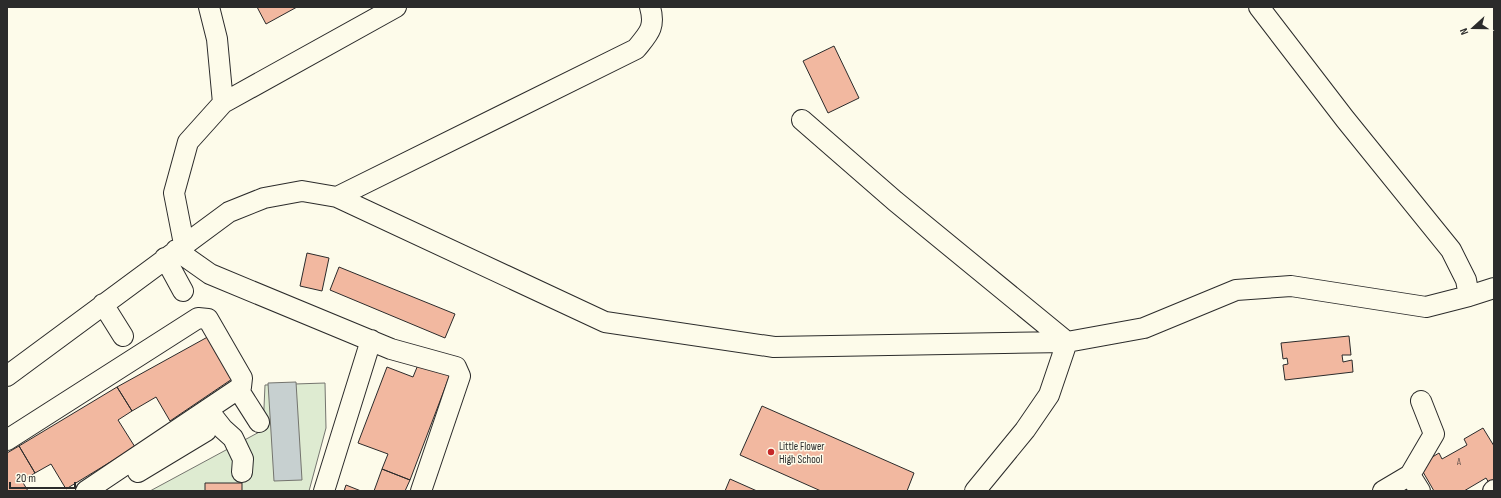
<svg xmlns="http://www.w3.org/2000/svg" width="1501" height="498" font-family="'Sofia Sans Condensed',sans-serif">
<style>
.green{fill:#deebd1;stroke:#74746e}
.water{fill:#c7d0d0;stroke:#74746e}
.building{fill:#f2b8a0;stroke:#2b2b2b}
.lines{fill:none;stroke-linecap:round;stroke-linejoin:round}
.minor-casing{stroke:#2b2b2b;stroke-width:22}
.minor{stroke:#fdfbea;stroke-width:20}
.poi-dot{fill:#c62828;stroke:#fdfbea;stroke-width:1.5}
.labels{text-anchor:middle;stroke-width:3;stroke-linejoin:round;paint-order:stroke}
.number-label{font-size:9px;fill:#5d4e48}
.poi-label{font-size:11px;fill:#2b2b2b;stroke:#fdfbea;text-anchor:start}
</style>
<rect width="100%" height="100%" fill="#fdfbea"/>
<!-- green -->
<path class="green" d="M325,383L326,428L309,491H150L263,430L265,385Z"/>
<!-- water -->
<path class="water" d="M296,382L302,480L274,481L268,383Z"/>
<!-- building -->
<path class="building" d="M257,7H297L266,24Z
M834,46L859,98L828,113L803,61Z
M307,253L329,258L322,291L300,286Z
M339,267L455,314L445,338L330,290Z
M213,334L235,377L170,421L156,397L132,411L117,387Z
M1349,336L1351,355H1342L1343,362L1352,360L1353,372L1285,380L1283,365L1288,364L1287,358L1283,359L1281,343Z
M420,360L451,372L410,480L382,469L388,454L358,443L387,367L413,377Z
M117,387L132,411L118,420L135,447L66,489L51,464L35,473L19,446Z
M762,406L914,473L907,491H821L740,455Z
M1483,428L1494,446V480L1489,483L1486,478L1464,491H1434L1419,465L1439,453L1442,459L1467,445L1464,439Z
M19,446L35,473L22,481L28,491H7V453Z
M382,469L410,480L405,491H374Z
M730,479L757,491H725Z
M205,483H242V491H205Z
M346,485L361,491H344Z"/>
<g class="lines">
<defs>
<path id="minor" d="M209,7L217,39L223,103
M1259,7L1345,119L1451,250L1466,280L1469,296
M802,120L895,201L1067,342
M337,197L636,49C648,34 656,28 650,7
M184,244L174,193L188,142L223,103L396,7
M176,250L210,274L391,349L456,367L460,376L421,491
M165,258L183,291
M103,304L123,336
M7,376L229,212L264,198L302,191L337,197L605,322L774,347L1067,342L1144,328L1236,290L1291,286L1426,307L1469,296L1494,288
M238,389L259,422
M208,410L223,429L233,438L243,459L242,472
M7,440L198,318L208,319L242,378L241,387L86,491
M138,472L206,431
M1410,475L1420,491
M324,491L371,340
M975,491L1025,430L1049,395L1067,342
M1383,491L1410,475L1434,434L1421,401
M1493,491L1494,490"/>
</defs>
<!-- minor casing -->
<use href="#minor" class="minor-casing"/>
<!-- minor -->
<use href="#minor" class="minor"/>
</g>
<!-- markers -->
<circle class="poi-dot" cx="771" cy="452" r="4"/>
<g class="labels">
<!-- number labels -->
<g class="number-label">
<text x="1459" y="465">A</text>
</g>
<!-- poi labels -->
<g class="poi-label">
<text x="779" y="450">Little Flower<tspan x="779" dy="13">High School</tspan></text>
</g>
</g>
<!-- border -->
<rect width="1501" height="498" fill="none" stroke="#2b2b2b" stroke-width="16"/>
<!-- north arrow -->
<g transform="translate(1473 28) rotate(249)" stroke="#fdfbea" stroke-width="3" paint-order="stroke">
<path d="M0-3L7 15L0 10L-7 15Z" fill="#2b2b2b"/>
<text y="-6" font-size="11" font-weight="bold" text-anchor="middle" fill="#2b2b2b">N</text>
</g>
<!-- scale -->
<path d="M10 482v6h65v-6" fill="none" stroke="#2b2b2b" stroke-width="2"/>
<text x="16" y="482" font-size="12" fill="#2b2b2b" stroke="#fdfbea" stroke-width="3" paint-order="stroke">20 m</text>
</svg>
